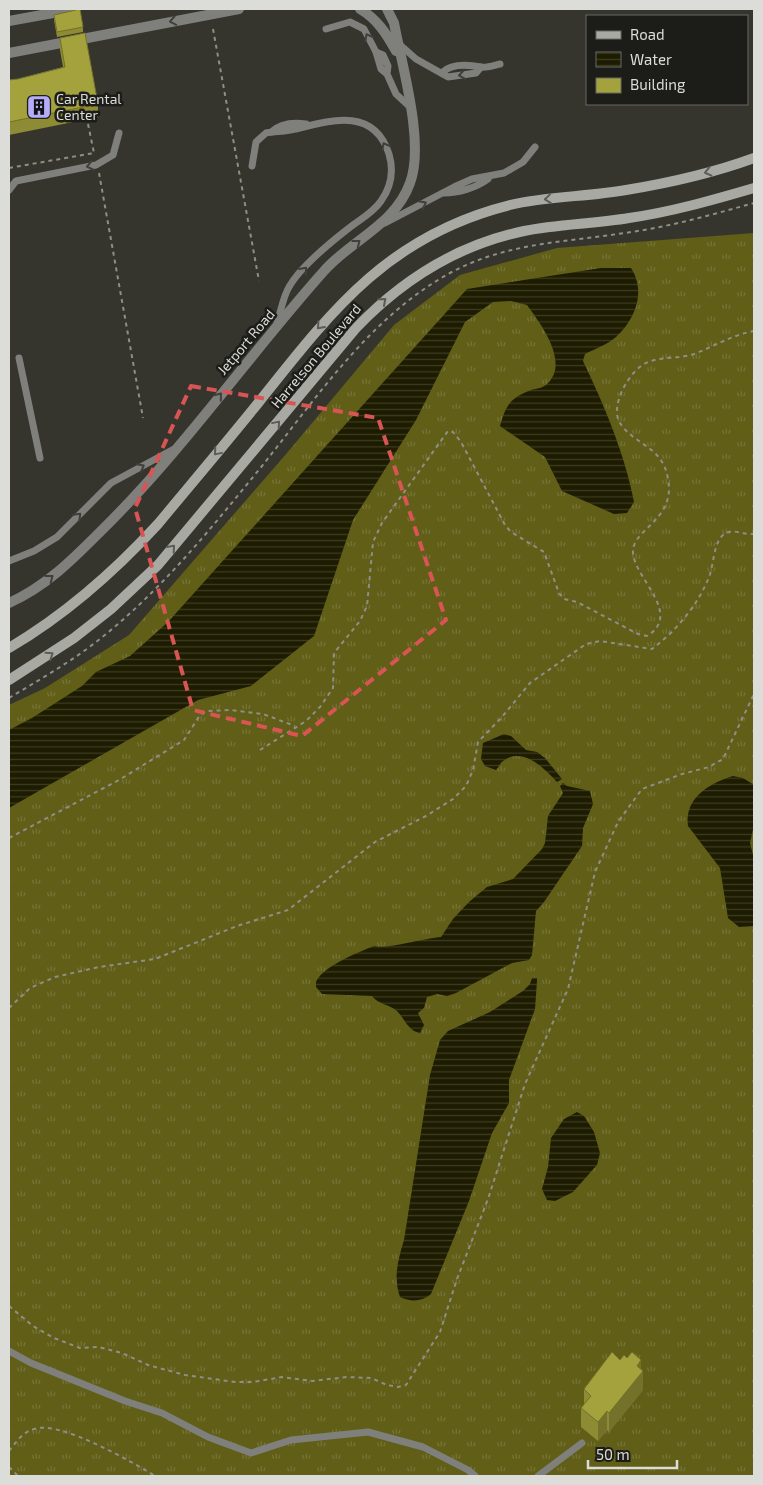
<svg xmlns="http://www.w3.org/2000/svg" width="763" height="1485" font-family="'Exo 2',sans-serif">
<style>
.grass{fill:url(#grass-tufts)}
.water{fill:url(#water-rules)}
.lines{fill:none;stroke-linecap:round;stroke-linejoin:round}
.path{stroke:#8f8f89;stroke-width:2;stroke-dasharray:4 4;stroke-linecap:butt}
.lane{stroke:#7f7f7c;stroke-width:7}
.street{stroke:#7f7f7c;stroke-width:10}
.secondary{stroke:#a9a9a4;stroke-width:10}
.wall{fill:#8d8b34}
.shaded-wall{fill:#73712a}
.building{fill:#a4a23c;stroke:#73712a}
.oneway{stroke:#3f3f3c}
.oneway2{stroke:#5b5b58}
.marked{fill:none;stroke:#d85554;stroke-width:4;stroke-dasharray:10 6;stroke-linejoin:round}
.labels{text-anchor:middle;stroke-width:5;stroke-linejoin:round;paint-order:stroke}
.poi-label{font-size:14px;fill:#dcdcd8;stroke:#1c1c19;text-anchor:start}
.street-label{font-size:14px;fill:#dcdcd8;stroke:#1c1c19}
</style>
<defs>
<pattern id="grass-tufts" width="24" height="20" patternUnits="userSpaceOnUse" patternTransform="scale(1.25)"><rect width="24" height="20" fill="#605e17"/><path d="M3 7l-1-3M5 7V3M7 7l1-3M15 17l-1-3M17 17v-4M19 17l1-3" fill="none" stroke="#767438"/></pattern>
<pattern id="water-rules" width="6" height="5" patternUnits="userSpaceOnUse" patternTransform="scale(1.25)"><rect width="6" height="5" fill="#1d1c00"/><path d="M0 2.5h6" fill="none" stroke="#3d3c24"/></pattern>
</defs>
<rect width="100%" height="100%" fill="#35352e"/>
<!-- grass -->
<path class="grass" d="M754,233V1476H9V705L45,688L129,635L287,453L394,325L460,275L557,248Z"/>
<!-- water -->
<path class="water" d="M601,268H631C646,291 636,319 616,337C608,344 595,349 585,354L583,361C604,405 625,454 634,502L627,513L614,514L562,491L545,457L500,426C506,405 510,398 531,390C535,389 542,388 546,385C571,364 541,324 527,305L511,301L493,302L465,322L416,420L353,520L314,636L251,686L198,700L9,808V730L32,718L82,686L96,672L130,656L168,622L467,289Z
M504,734L511,736L526,750L537,752L545,758L562,779L557,782C545,769 523,746 503,761C500,763 499,767 496,770L485,766L481,759L483,743Z
M733,776L743,778L754,785V825L750,843L754,859V926L739,927L728,918L720,868L688,826C684,798 710,783 733,776Z
M563,783L567,786L590,791L593,804L583,828L582,846L544,902L536,911L532,955L529,960L512,963L456,993L447,996L437,994L427,997L424,1008L418,1013L424,1025L420,1033C408,1031 405,1019 397,1011C389,1004 379,1005 372,996L322,994L316,987V982C323,966 359,952 374,946C384,950 425,938 441,937L453,919L469,902L487,887L513,879L542,849L545,843L548,816L563,793L560,786Z
M532,978H537V981L535,1009L509,1080V1103L492,1133L469,1201L431,1294C421,1302 411,1302 400,1297C393,1277 398,1260 404,1240L430,1075L440,1040L448,1031L490,1012L523,991L530,984Z
M577,1112L584,1116L594,1132L600,1153L597,1165L573,1192L555,1201L547,1200L542,1189L548,1167L551,1138L564,1119Z"/>
<g class="lines">
<!-- path -->
<path class="path" d="M213,29L259,281
M9,168L94,153L88,124
M99,173L143,418
M9,698C34,683 60,668 84,651C154,600 208,532 262,466C318,396 370,317 450,273C507,242 569,242 631,232C673,226 714,214 754,203
M260,750L306,721L320,707L333,688L334,653L360,621L367,606L373,542L382,523L448,431L453,432L461,442L505,525L511,532L544,552L559,593L564,599L577,602L638,634L647,636C683,614 635,579 633,553C631,529 676,521 668,479C663,446 634,445 620,423C609,406 630,370 646,363C661,356 679,359 694,354C715,346 732,335 754,331
M9,838L119,780L184,740L200,715L207,711L231,710L263,714L295,726
M9,1008L30,988L55,977L99,967L155,959L237,926L288,910L375,842L426,816L453,799L466,786L473,770L478,742L502,717L530,683L586,644L600,641L652,649C676,631 698,605 709,577C714,565 713,543 724,534C733,528 744,535 754,534
M9,1306L33,1326L54,1338L80,1348L99,1347L122,1353L148,1365L185,1375L235,1382H253L282,1377L312,1381L347,1377L371,1378L387,1385L398,1387L406,1385L440,1332L457,1279L488,1199L525,1084L568,989L595,872L618,822L642,789L682,774L709,767L723,759L754,694
M9,1451C16,1442 23,1432 34,1429C60,1420 132,1462 155,1476
M9,1467L18,1476"/>
<!-- lane -->
<path class="lane" d="M326,29L350,22L364,29L376,52L381,69L387,74L396,94L410,107
M398,43L416,59L448,77L476,73L481,67
M376,52L383,55L388,66L387,74
M443,72C452,63 470,65 481,67C486,68 495,65 500,64
M271,132C281,123 293,122 306,124
M252,166L256,142L266,133C276,131 286,132 296,129C331,120 374,107 389,154C394,171 391,187 381,201C373,213 359,220 349,228C331,242 300,267 289,287C283,297 281,311 277,323
M9,190L16,181L96,165L113,155L119,133
M444,193C458,193 476,188 488,179
M385,223L454,187L472,179L504,173L523,162L535,147
M19,358L40,458
M9,561L34,551L57,537L111,483L174,449
M9,1351L31,1363L125,1401L162,1413L208,1437L251,1453L291,1440L368,1432L423,1447L468,1470L475,1476
M538,1476L582,1443"/>
<!-- street -->
<path class="street" d="M360,9C377,19 386,33 396,51
M9,21L75,9
M9,53L239,9
M9,603C47,586 74,558 103,529C183,450 249,355 324,271C351,240 395,225 410,183C425,143 402,66 394,23L387,9"/>
<!-- secondary -->
<path class="secondary" d="M9,648C65,615 114,572 158,524C192,483 226,443 259,402C332,310 389,235 510,205C547,196 587,197 626,190C669,183 713,173 754,158
M9,680L74,638L111,609L158,565L356,328C402,280 457,245 524,231C558,224 594,224 629,218C671,212 713,200 754,188"/>
</g>
<!-- wall -->
<path class="wall" d="M54,15L83,27V32L57,37L54,20Z
M60,38L98,104V117L9,135V80L18,79L63,67L60,50Z
M620,1360L641,1370L643,1390L609,1432L607,1430L598,1441L581,1427V1408L584,1405V1389Z"/>
<!-- shaded-wall -->
<path class="shaded-wall" d="M641,1360V1373L643,1371V1390L609,1432V1413L637,1366Z
M607,1411V1430L598,1441V1422Z"/>
<!-- building -->
<path class="building" d="M80,9L83,27L57,32L54,15Z
M85,33L98,104L9,122V80L18,79L65,67L60,38Z
M612,1352L620,1360L624,1355L627,1358L632,1352L641,1360L637,1366L643,1371L609,1413L607,1411L598,1422L581,1408L591,1396L584,1389Z"/>
<!-- one-way arrows -->
<defs><path id="oneway-chevron" d="M-2-3.5L2.5 0L-2 3.5" fill="none" stroke-width="1.6" stroke-linecap="round" stroke-linejoin="round" transform="scale(1.25)"/></defs>
<g class="oneway">
<use href="#oneway-chevron" transform="translate(173 21) rotate(169)"/>
<use href="#oneway-chevron" transform="translate(368 37) rotate(-118)"/>
<use href="#oneway-chevron" transform="translate(462 75) rotate(171)"/>
<use href="#oneway-chevron" transform="translate(385 146) rotate(-118)"/>
<use href="#oneway-chevron" transform="translate(90 166) rotate(168)"/>
<use href="#oneway-chevron" transform="translate(423 204) rotate(-27)"/>
<use href="#oneway-chevron" transform="translate(357 243) rotate(-38)"/>
<use href="#oneway-chevron" transform="translate(304 270) rotate(-48)"/>
<use href="#oneway-chevron" transform="translate(219 396) rotate(-51)"/>
<use href="#oneway-chevron" transform="translate(141 467) rotate(-28)"/>
<use href="#oneway-chevron" transform="translate(78 516) rotate(-45)"/>
<use href="#oneway-chevron" transform="translate(50 578) rotate(-38)"/>
</g>
<g class="oneway2">
<use href="#oneway-chevron" transform="translate(708 172) rotate(166)"/>
<use href="#oneway-chevron" transform="translate(548 199) rotate(174)"/>
<use href="#oneway-chevron" transform="translate(383 301) rotate(-41)"/>
<use href="#oneway-chevron" transform="translate(320 326) rotate(132)"/>
<use href="#oneway-chevron" transform="translate(277 424) rotate(-50)"/>
<use href="#oneway-chevron" transform="translate(217 452) rotate(130)"/>
<use href="#oneway-chevron" transform="translate(172 548) rotate(-49)"/>
<use href="#oneway-chevron" transform="translate(50 655) rotate(-34)"/>
</g>
<!-- marked area -->
<path class="marked" d="M191,386L378,418L446,620L302,736L193,710L135,508Z"/>
<!-- icons -->
<defs>
<symbol id="building-square" viewBox="-11 -11 22 22"><rect x="-9" y="-9" width="18" height="18" rx="4" fill="#b4acf9" stroke="#1c1c19"/><path d="M-4-6H4V6H1V3H-1V6H-4ZM-2.5-4.3h1.7v1.8h-1.7ZM.8-4.3h1.7v1.8H.8ZM-2.5-1h1.7V.8h-1.7ZM.8-1h1.7V.8H.8Z" fill="#111"/></symbol>
</defs>
<g fill-rule="evenodd">
<use href="#building-square" x="25" y="93" width="28" height="28"/>
</g>
<g class="labels">
<!-- poi labels -->
<g class="poi-label">
<text x="56" y="104">Car Rental<tspan x="56" dy="16">Center</tspan></text>
</g>
<!-- street labels -->
<g class="street-label">
<text transform="translate(246 342) rotate(-50)" y="5">Jetport Road</text>
<text transform="translate(316 356) rotate(-50)" y="5">Harrelson Boulevard</text>
</g>
</g>
<!-- border -->
<rect width="763" height="1485" fill="none" stroke="#dcdcd8" stroke-width="20"/>
<!-- legend -->
<rect x="586" y="15" width="162" height="90" fill="#1c1c19" stroke="#696965"/>
<rect x="596" y="31" width="25" height="8" fill="#a9a9a4" stroke="#696965"/>
<text x="630" y="40" font-size="15" fill="#dcdcd8">Road</text>
<rect x="596" y="52" width="25" height="15" fill="url(#water-rules)" stroke="#696965"/>
<text x="630" y="65" font-size="15" fill="#dcdcd8">Water</text>
<rect x="596" y="78" width="25" height="15" fill="#a4a23c" stroke="#696965"/>
<text x="630" y="90" font-size="15" fill="#dcdcd8">Building</text>
<!-- scale -->
<path d="M588 1460v8h89v-8" fill="none" stroke="#dcdcd8" stroke-width="2.5"/>
<text x="596" y="1460" font-size="15" fill="#dcdcd8" stroke="#1c1c19" stroke-width="4" paint-order="stroke">50 m</text>
</svg>
